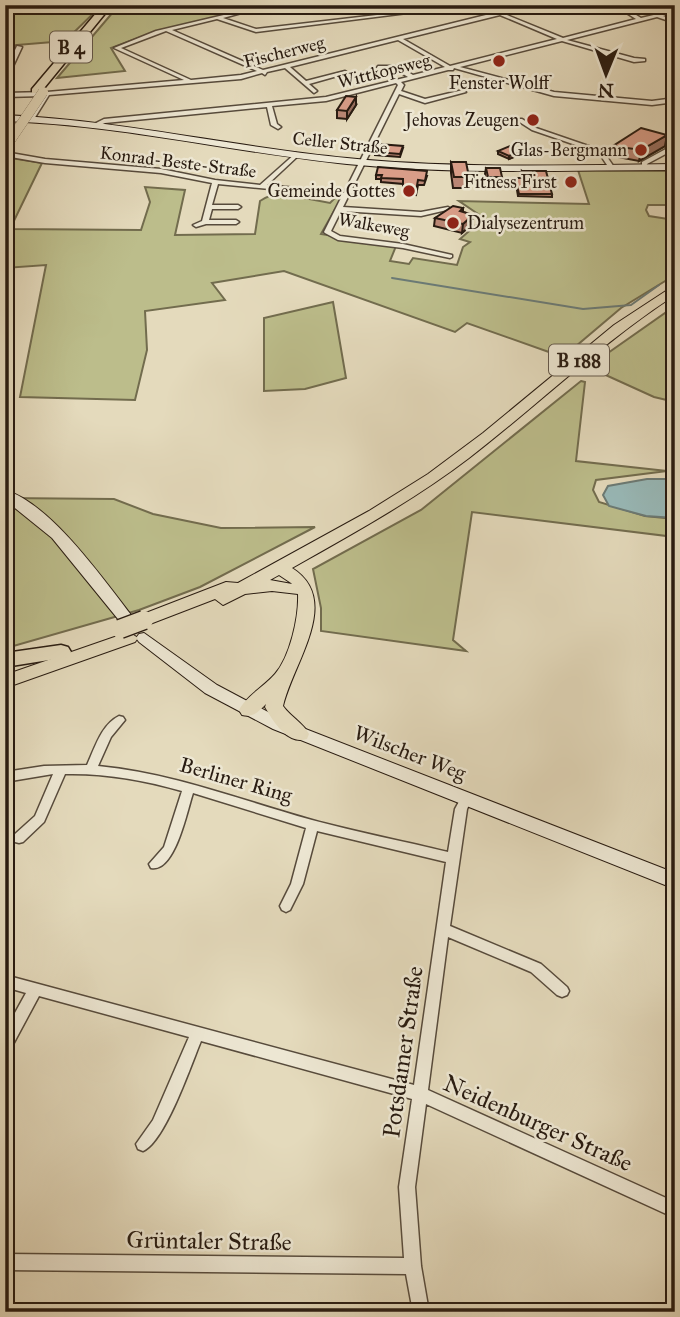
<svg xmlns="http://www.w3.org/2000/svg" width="680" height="1317" font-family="'IM FELL Great Primer',serif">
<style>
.green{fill:#bcbd8b;stroke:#726c4e;stroke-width:2}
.water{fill:#98b9b8;stroke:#6b7a75;stroke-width:2}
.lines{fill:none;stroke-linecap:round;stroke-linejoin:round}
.stream{stroke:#6b7a75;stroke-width:2}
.street-casing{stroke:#574b3c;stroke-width:3}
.secondary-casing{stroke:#281b11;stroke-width:2}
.primary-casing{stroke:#281b11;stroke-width:2}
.highway-casing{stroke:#281b11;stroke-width:3}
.street{fill:#ede7d3;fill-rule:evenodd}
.secondary{fill:#ede7d3;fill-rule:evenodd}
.primary{fill:#e4dabc;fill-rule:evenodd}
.highway{fill:#e4dabc;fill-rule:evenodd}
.primary-bridge-casing{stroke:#281b11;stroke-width:21;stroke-linecap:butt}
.highway-bridge-casing{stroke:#281b11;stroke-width:10;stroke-linecap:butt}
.primary-bridge{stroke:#e4dabc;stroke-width:18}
.highway-bridge{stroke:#e4dabc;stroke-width:10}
.wall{fill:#bb8775;stroke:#281b11;stroke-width:2}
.shaded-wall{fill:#986e5f;stroke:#281b11;stroke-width:2}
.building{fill:#d99d88;stroke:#281b11;stroke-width:2}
.poi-dot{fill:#8f2418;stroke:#ede7d3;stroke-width:2.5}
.labels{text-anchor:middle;stroke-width:5;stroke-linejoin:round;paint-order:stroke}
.far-street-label{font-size:18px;fill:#281b11;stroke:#ede7d3}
.far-poi-label{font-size:18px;fill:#281b11;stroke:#ede7d3;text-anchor:end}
.shield{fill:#ede7d3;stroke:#63584b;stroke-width:2}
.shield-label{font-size:19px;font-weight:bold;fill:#281b11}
.street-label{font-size:21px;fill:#281b11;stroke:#ede7d3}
.near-street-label{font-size:24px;fill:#281b11;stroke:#ede7d3}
</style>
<rect width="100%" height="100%" fill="#e4dabc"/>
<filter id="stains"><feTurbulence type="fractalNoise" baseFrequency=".00286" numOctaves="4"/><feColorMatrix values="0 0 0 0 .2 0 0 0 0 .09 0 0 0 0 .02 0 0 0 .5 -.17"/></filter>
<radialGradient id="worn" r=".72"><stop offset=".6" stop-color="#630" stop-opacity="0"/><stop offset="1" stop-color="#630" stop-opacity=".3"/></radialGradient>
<!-- green -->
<path class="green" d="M5,5H102L65,41L5,46Z
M119,5H332L244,11L141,37L111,48L125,71L57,78Z
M5,157L42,163L10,229L141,230L150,202L145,187L185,190L175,235L255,234L260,201C275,191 288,192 306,194L304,198L330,203L337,196L342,197L321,234L396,246L390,261L409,264L413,258L457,265L463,247L470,242L460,239L484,218L459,201L589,204L578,170L675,171V205H648L646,210L649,216L675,220V275L621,308L563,357L467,323L455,332L284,271L212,283L225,300L145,311L147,350L135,400L20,397L46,265L5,268Z
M333,302L346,378L305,389L264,391V318Z
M675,306V402L654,397L588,367Z
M581,381L585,382L576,461L667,471L596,480L593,490L599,502L645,516L675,519V537L472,512L453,640L466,651L321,631V608L313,569L421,510Z
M5,498L114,499L153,514L221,528L315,527L200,587L139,610L10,647L5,646Z"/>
<!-- water -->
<path class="water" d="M647,479H675V518L646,516L609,506L603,495L608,486Z"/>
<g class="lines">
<!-- stream -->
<path class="stream" d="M392,278L583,309L631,305L659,285"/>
<defs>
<path id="street" d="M318,5H348L245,12L223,18L256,29L429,9L431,10L256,32L217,19L172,30L263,70L494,13L416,5H437L497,11L563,38L636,19L614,5H620L641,18L675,10V12L663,16L675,20V23L657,17L567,40L634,58L645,59V61L634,62L562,41L460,67L554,92L652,101L675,98V102L652,105L554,96L454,68L453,70H448L401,82L404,85L401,91L425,99L463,90L466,92L425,103L399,94L343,207L421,212L448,207L451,209L421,216L341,211L331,231L340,236L403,244L452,255V257L450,258L403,248L338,240L325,233L324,232L342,196L218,184L212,205H238L241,207L238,209H212L209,220H236L239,222L236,224H206L196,227L193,225L202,221L212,183L161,173L45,163L5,156V152L45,159L161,169L215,180L260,185L296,153L299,155L298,156L267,185L344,193L398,85L396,83L326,101L272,106L277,124L281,127L278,129L271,125L267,107L105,123L95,127L92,125L104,119L326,97L408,77L395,69H376L378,66H398L413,75L445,67L398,40L290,67L306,81L345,71L348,73L309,84L317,91L314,93L285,68L267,72L265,75L262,73L241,79L49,95L34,119L32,120L29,118L43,96L5,97V93L47,92L184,80L114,48L156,31L245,10ZM500,15L557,39L450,66L403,39ZM166,31L257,71L241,75L191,80L121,48Z
M17,46L22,47L8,77L5,79V71Z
M7,117L12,118L5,126Z
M518,119H522L536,128L603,151L614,167L609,168L599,153L532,130L518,121Z
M675,144V149L647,164L646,168H642V162Z
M119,716L123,717L125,720L111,737L98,766C172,773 240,800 312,820C356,832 403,841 448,852L455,809L462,796L466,794L470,796L472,799L467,809L450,926L541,964L567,987L569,991L567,995L562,997L557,995L531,972L448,937L428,1090L675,1202V1218L426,1104L415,1187L421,1266L429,1312H413L406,1274L5,1270V1254L404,1258L399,1187L412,1099L201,1041C191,1065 165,1142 143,1151L138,1149L136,1144L153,1120L189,1037L39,996L10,1050L5,1052V1031L26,993L5,987V975L414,1085L446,862L317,831L303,884L290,910L286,912L282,910L280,906L291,884L306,828L193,793C187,811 175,873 151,868L149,864L164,847L182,791C144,780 105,773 65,774L44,822L23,842L19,843L15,842L13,838L15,834L35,816L53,774L5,782V772L44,766L87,765C95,748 101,725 119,716Z"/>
<path id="secondary" d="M5,115C120,120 232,147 347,158C456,169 565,165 675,164V170C565,170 456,175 347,164C232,152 120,125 5,121Z
M5,490C51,504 103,579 132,616L135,620L132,624H122L52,538L5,500Z
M144,633L217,685L285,721L675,873V889L273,729L205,693L139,642L136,638L139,634Z"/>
<path id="primary" d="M675,285V295C601,343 539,404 469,458C414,500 352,534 292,568C343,600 293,663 283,706C291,717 303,723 309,734L307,739C287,745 273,721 265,707L266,704C258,712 253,718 242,715L239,710C247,695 264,687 275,674C290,657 299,617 298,594L272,591L245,594L223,605L215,599L150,624H138L136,620L138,616L226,582L238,583L369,511L428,474L483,433L614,325ZM279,575L291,583L292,584L270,580Z
M129,632L138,638L135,642L5,688V675Z"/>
<path id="highway" d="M103,5H112L40,93H32V89Z
M61,645L68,647L71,652L68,657L5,667V653Z"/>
</defs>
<!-- street casing -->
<use href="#street" class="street-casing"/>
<!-- secondary casing -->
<use href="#secondary" class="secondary-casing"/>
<!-- primary casing -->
<use href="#primary" class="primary-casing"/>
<!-- highway casing -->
<use href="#highway" class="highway-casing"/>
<!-- street -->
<use href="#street" class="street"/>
<!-- secondary -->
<use href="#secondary" class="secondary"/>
<!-- primary -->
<use href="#primary" class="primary"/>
<!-- highway -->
<use href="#highway" class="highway"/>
<defs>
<path id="primary-bridge" d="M120,629L144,620"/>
<path id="highway-bridge" d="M5,148L43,92"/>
</defs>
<!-- primary-bridge casing -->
<use href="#primary-bridge" class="primary-bridge-casing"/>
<!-- highway-bridge casing -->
<use href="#highway-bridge" class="highway-bridge-casing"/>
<!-- primary-bridge -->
<use href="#primary-bridge" class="primary-bridge"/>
<!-- highway-bridge -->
<use href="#highway-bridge" class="highway-bridge"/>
</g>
<!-- wall -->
<path class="wall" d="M356,105L347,119L337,118V110Z
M613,146H665L639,161L612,156Z
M403,148L400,157L375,155V152Z
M498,151H521V154L509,159L498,154Z
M451,162L469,177L468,188H453L451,173Z
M486,168L502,177L501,183L487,182L485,174Z
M522,171L552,194V197L518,196L515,178H523Z
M376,175L427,176L424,185H418L416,195L403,193V184L381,182V179H376Z
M463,208V212L473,215L472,224L462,233L434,226L435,218Z"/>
<!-- shaded-wall -->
<path class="shaded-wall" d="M356,97V105L347,119V111Z
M667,135L665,146L639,161L641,150Z
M521,151V154L509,159V156Z
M473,215L472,224L462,233L463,224Z"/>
<!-- building -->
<path class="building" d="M346,96L356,97L347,111L337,110Z
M641,128L667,135L641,150L613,146Z
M378,144L403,146L400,154L375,152Z
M510,146L521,151L509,156L498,151Z
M451,162H466L469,177H454Z
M378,167L427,171L425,181L418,180L416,191L403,189V179L381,178L382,175H376Z
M486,168H500L502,177H488Z
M522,171H546L552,194H519L515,178H524Z
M453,206L463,208L460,211L473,215L463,224L435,218Z"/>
<!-- markers -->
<g class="poi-dot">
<circle cx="499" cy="61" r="7"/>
<circle cx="533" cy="120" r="7"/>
<circle cx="641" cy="150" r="7"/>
<circle cx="571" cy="182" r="7"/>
<circle cx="409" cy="191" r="7"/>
<circle cx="453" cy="223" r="7"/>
</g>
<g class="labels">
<!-- far-street labels -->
<g class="far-street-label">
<text transform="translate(284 52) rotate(-14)" y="6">Fischerweg</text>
<text transform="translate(384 71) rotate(-14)" y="6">Wittkopsweg</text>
<text transform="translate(340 143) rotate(6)" y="6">Celler Straße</text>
<text transform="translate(178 162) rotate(7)" y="6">Konrad-Beste-Straße</text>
<text transform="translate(374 225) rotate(10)" y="6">Walkeweg</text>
</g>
<!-- far-poi labels -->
<g class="far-poi-label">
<text x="499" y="89" text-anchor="middle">Fenster Wolff</text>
<text x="519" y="126">Jehovas Zeugen</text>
<text x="627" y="156">Glas-Bergmann</text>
<text x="557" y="188">Fitness First</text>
<text x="395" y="197">Gemeinde Gottes</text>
<text x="467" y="229" text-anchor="start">Dialysezentrum</text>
</g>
<!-- shield labels -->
<g class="shield">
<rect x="50" y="31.5" width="42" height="31" rx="5"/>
<rect x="549" y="344.5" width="60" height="31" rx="5"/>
</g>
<g class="shield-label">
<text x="71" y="54">B 4</text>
<text x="579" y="367">B 188</text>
</g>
<!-- street labels -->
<g class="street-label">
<text transform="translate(410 753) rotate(21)" y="7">Wilscher Weg</text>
<text transform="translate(236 780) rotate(16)" y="7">Berliner Ring</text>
</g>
<!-- near-street labels -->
<g class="near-street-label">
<text transform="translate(403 1052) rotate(-82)" y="8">Potsdamer Straße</text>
<text transform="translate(538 1123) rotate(24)" y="8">Neidenburger Straße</text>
<text transform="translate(209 1241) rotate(1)" y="8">Grüntaler Straße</text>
</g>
</g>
<!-- margin -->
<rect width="680" height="1317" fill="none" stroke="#e4dabc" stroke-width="28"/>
<rect x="7" y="7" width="666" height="1303" fill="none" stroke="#281b11" stroke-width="3.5"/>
<rect x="14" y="14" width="652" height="1289" fill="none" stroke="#281b11" stroke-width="2"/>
<!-- north arrow -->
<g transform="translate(606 74) rotate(181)" stroke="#ede7d3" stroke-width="5" paint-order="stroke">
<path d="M0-5L12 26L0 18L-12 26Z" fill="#281b11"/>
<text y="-10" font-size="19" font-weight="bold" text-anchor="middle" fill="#281b11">N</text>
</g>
<rect width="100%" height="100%" filter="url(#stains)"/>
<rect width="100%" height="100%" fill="url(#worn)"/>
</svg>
